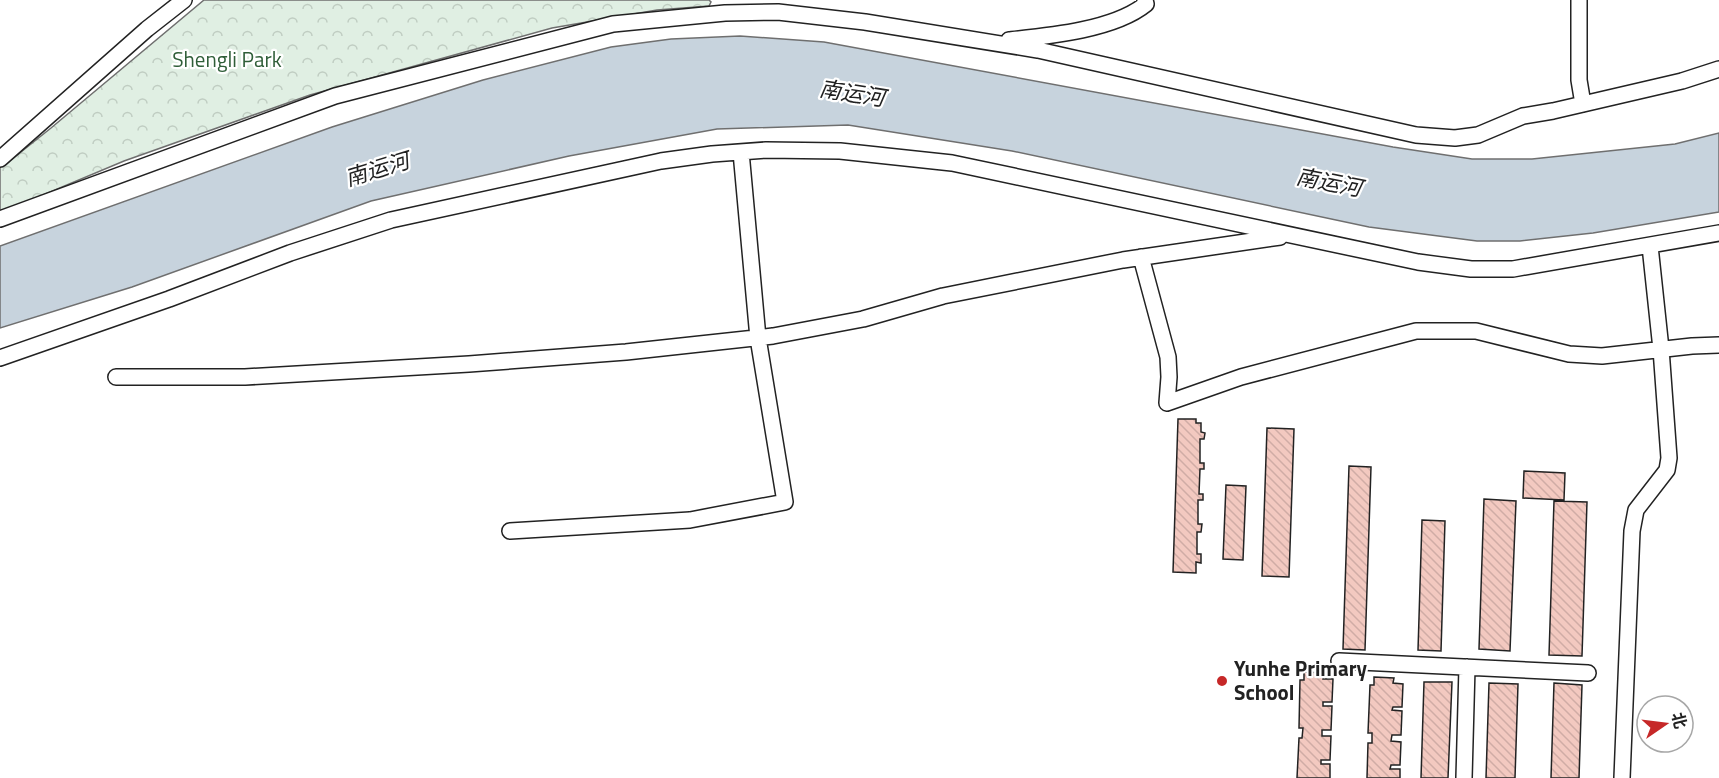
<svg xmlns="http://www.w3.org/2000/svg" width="1719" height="778" font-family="'Titillium Web','Noto Sans SC',sans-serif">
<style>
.park{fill:url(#park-crowns);stroke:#6f6f6f;stroke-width:1.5}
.water{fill:#c7d3dd;stroke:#6f6f6f;stroke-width:1.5}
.building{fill:url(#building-back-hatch);stroke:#222;stroke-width:1.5}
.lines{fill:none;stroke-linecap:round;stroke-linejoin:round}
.minor-casing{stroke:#222;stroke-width:18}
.minor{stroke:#fff;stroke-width:15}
.poi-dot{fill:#c62828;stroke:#fff;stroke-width:2}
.labels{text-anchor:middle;stroke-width:4.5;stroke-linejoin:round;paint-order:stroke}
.park-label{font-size:21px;fill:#2f5e38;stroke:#fff}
.poi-label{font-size:21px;font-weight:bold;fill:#222;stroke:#fff;text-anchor:start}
.water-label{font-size:22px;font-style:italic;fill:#222;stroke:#fff}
</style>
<defs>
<pattern id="park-crowns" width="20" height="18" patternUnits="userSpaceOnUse" patternTransform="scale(1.5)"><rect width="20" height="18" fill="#e0efe3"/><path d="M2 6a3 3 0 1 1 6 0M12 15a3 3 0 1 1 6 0" fill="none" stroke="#c0cdc2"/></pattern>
<pattern id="building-back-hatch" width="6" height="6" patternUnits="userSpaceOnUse" patternTransform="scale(1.5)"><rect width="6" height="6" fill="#f3c9c0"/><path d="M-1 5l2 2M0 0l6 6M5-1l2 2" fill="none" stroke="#d0aca5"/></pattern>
</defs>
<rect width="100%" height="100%" fill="#fff"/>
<!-- park -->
<path class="park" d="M204,0H709L711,2L709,6L657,10L552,28L310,95L124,161L0,213V165L12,159L51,128Z"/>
<!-- water -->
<path class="water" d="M740,36L824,42L1393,147L1472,159H1532L1675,144L1719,133V212L1593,233L1520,241H1477L1369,227L1012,151L848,125L717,129L569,156L371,201L132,287L0,328V246L332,127L483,80L611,47L671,39Z"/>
<!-- building -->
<path class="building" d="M1178,419H1196V423H1201V432L1205,433L1204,439H1200V463H1204V469H1200L1199,494H1203V500H1198V524H1202L1201,532H1197V554H1201V563L1196,562V573L1173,572Z
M1267,428L1294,429L1289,577L1262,576Z
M1349,466L1371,467L1365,650L1343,649Z
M1524,471L1565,473L1564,500L1523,498Z
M1226,485L1246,486L1243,560L1223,559Z
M1484,499L1516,501L1510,651L1479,649Z
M1554,501L1587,502L1582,656L1549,655Z
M1422,520L1445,521L1441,651L1418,650Z
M1304,672L1324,673L1323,679H1333L1332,702H1323V706H1332L1331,730H1322V736H1331L1330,760H1321V764H1330V778H1297L1299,738H1302L1303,728H1299L1300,680H1304Z
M1374,677L1394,678L1393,683L1403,684L1402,707H1393L1392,710L1402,711L1401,735H1392L1391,741L1401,742L1400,765H1391L1390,769H1400V778H1367L1368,743H1372V733H1368L1370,685H1374Z
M1424,682H1452L1448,778H1421Z
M1489,683L1518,684L1515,778H1486Z
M1554,683L1582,685L1579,778H1551Z"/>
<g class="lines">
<defs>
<path id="minor" d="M1579,0V80L1583,104
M1009,40C1049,36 1114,30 1146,4L1145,0
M0,159L147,29L184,0
M0,219L335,96L613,24L725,13L778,12L865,22L1038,50L1416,135L1455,138L1478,135L1523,116L1553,111L1682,81L1719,69
M1141,257L1168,357L1169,377L1167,403L1241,377L1416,331H1476L1569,354L1602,356L1692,346L1719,345
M0,358L169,299L290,253L391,220L661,161L712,154L766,150L840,151L952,163L1418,262L1471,269H1513L1719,233
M116,377H245L469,364L626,352L773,336L863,319L943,296L1123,260L1280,237
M510,531L690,520L785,502L758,338L741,152
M1339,661L1588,673
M1464,778L1467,667
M1622,778L1632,531L1636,510L1667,470L1669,458L1661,349L1650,246"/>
</defs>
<!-- minor casing -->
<use href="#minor" class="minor-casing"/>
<!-- minor -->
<use href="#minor" class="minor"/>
</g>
<!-- markers -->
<circle class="poi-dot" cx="1222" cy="681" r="6"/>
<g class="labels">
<!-- park labels -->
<g class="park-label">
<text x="227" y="67">Shengli Park</text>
</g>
<!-- poi labels -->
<g class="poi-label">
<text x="1234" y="676">Yunhe Primary<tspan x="1234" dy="24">School</tspan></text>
</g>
<!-- water labels -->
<g class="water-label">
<text transform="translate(852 93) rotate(9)" y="8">南运河</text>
<text transform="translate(377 169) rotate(-17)" y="8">南运河</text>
<text transform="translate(1329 182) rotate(11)" y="8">南运河</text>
</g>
</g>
<!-- north arrow -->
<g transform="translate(1665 724) rotate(76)"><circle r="28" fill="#ffffff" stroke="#a7a7a7" stroke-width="1.5"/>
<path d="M0-4.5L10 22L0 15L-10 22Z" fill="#c62828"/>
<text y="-9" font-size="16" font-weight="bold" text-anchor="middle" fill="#222222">北</text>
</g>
</svg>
